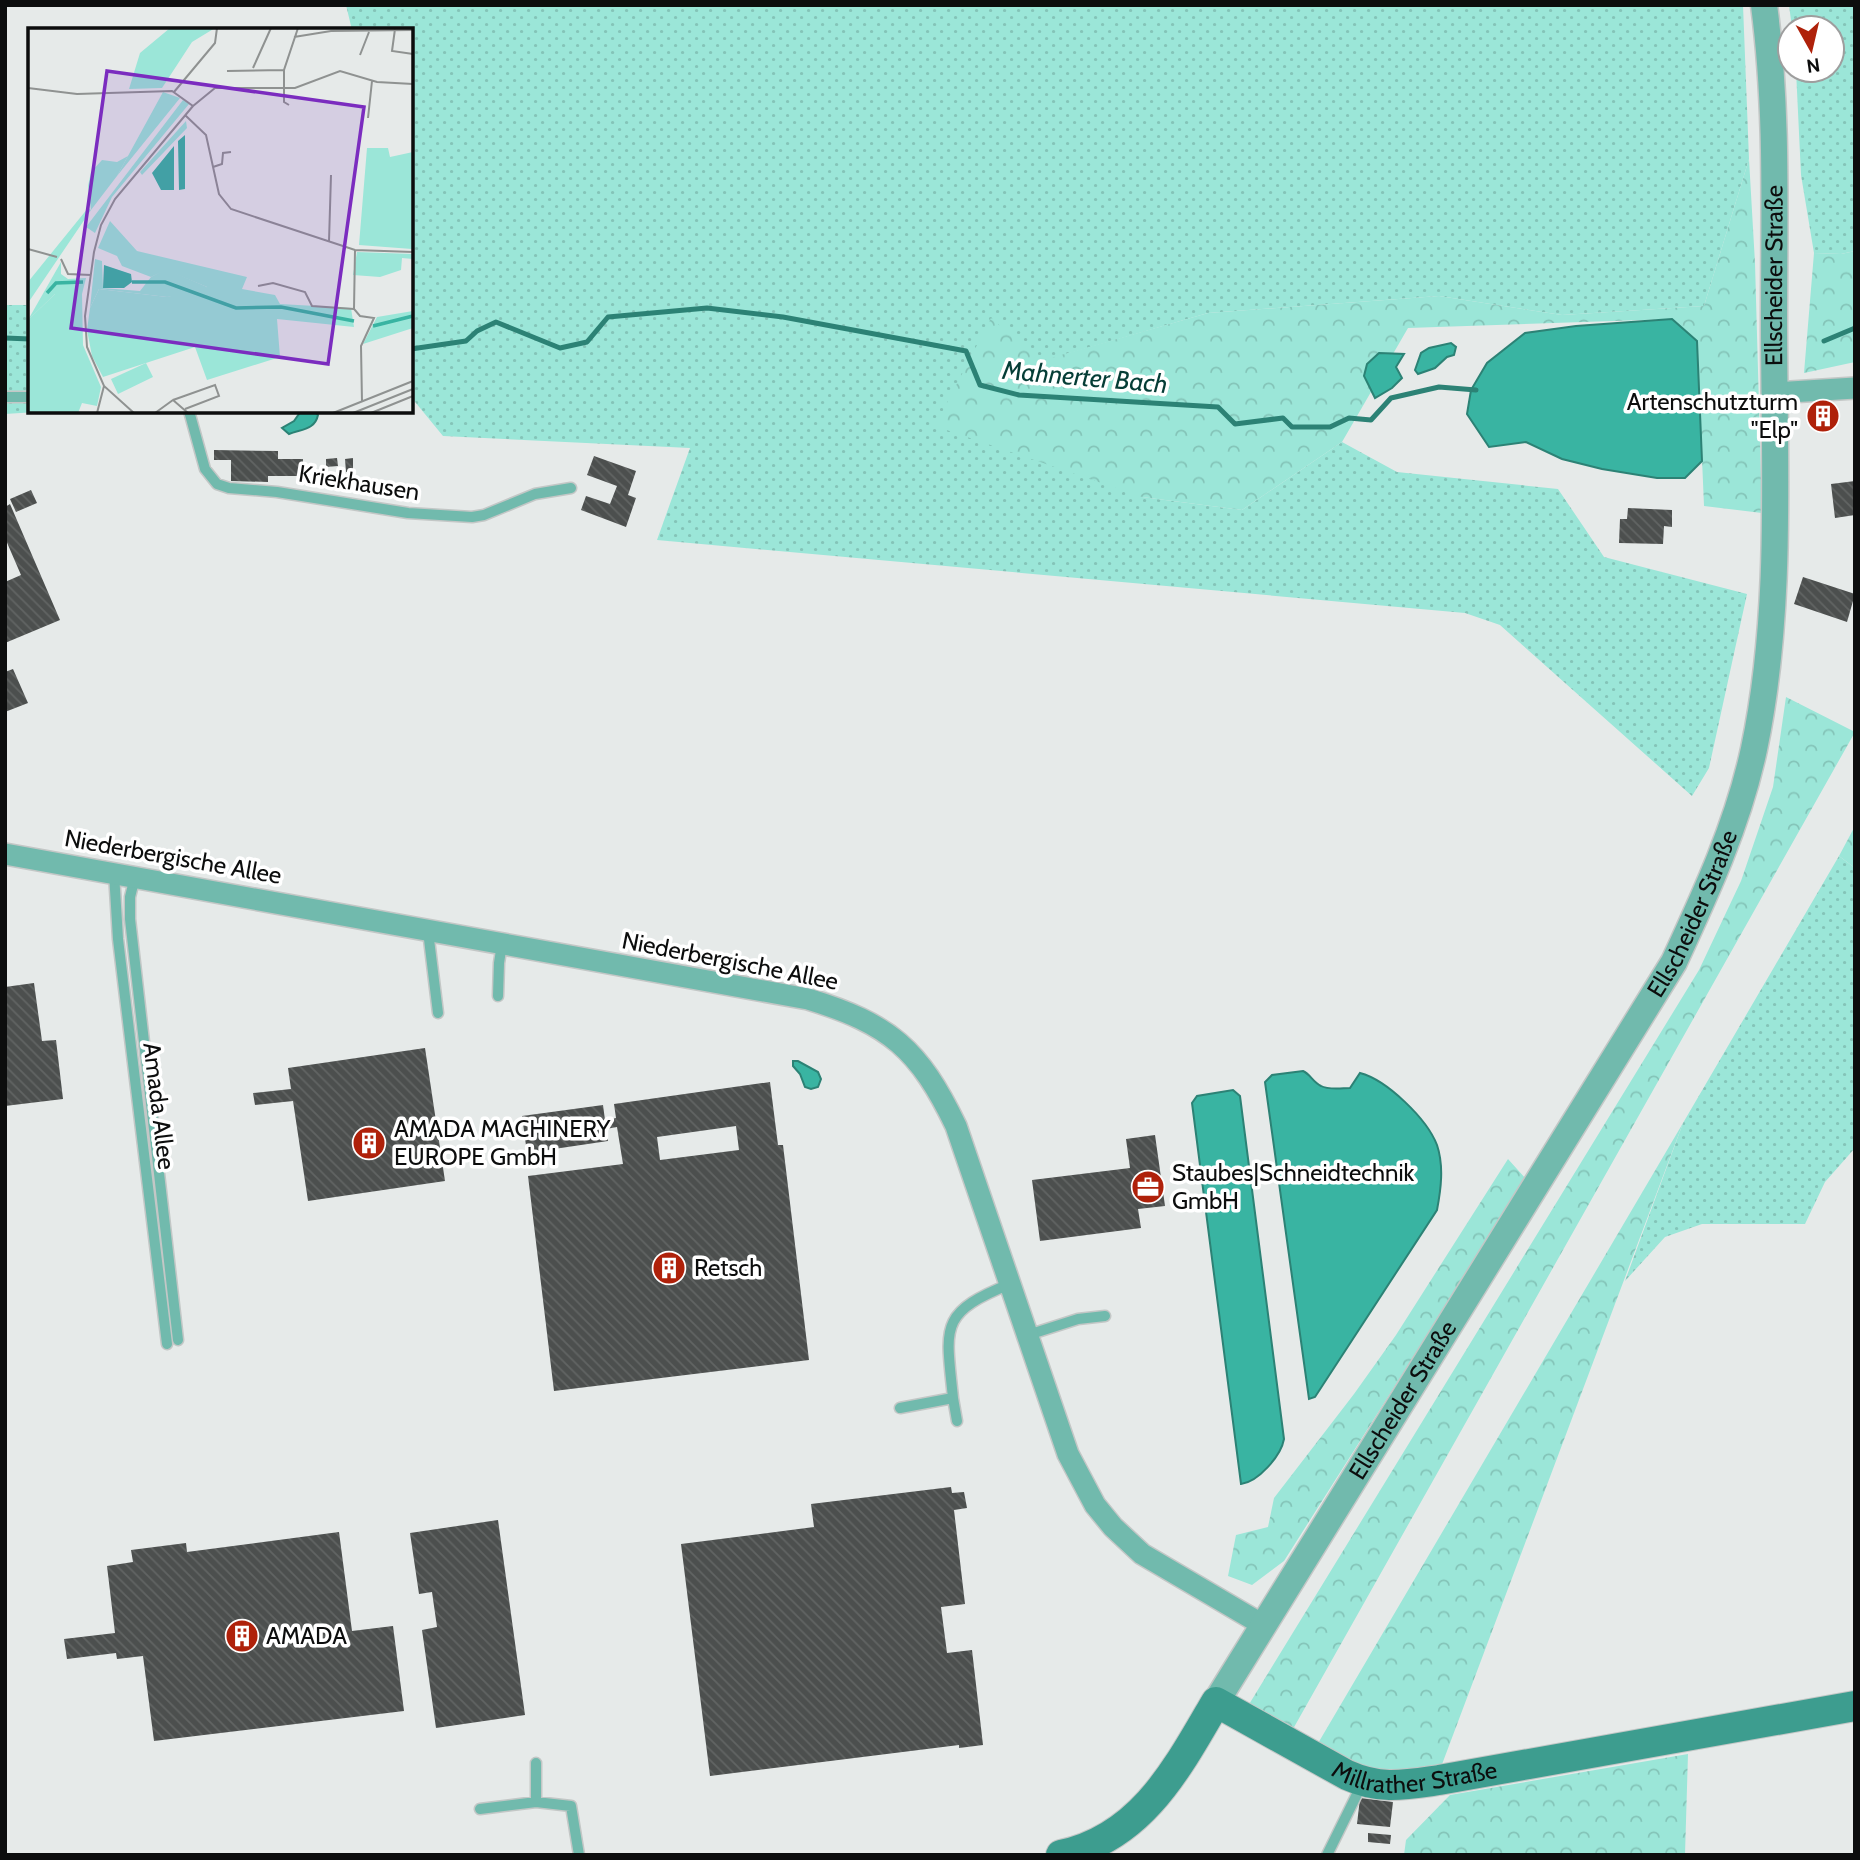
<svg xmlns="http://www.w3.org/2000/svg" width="1860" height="1860" font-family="Cabin,sans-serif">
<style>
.green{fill:url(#green-dots)}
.forest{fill:url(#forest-crowns)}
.water{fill:#39b4a2;stroke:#2c8275;stroke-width:2}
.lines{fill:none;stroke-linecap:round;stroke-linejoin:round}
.stream{stroke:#2c8275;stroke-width:5}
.building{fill:url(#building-back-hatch);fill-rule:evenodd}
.service-casing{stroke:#c3c7c6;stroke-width:13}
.minor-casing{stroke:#c3c7c6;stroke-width:24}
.tertiary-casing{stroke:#c3c7c6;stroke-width:29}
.secondary-casing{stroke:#c3c7c6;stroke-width:32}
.service{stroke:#71baad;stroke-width:10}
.minor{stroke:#71baad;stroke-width:21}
.tertiary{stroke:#71baad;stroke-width:26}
.secondary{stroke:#3d9d8f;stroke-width:30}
.labels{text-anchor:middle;stroke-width:7;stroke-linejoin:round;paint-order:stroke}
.street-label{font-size:24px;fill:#0c0d0d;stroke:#fff}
.poi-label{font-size:24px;fill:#0c0d0d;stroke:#fff;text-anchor:start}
.water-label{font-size:26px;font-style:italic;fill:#053d36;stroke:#fff}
.inset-river{fill:none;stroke:#39b4a2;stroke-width:3.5}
.inset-road{fill:none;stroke:#8f9291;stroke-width:2}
.view{fill:#7b2cbf;fill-opacity:0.15;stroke:#7b2cbf;stroke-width:3.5}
.inset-edge{fill:none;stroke:#0c0d0d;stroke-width:3.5}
</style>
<defs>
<pattern id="green-dots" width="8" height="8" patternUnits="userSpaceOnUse" patternTransform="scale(1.75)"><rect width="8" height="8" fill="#9be6d8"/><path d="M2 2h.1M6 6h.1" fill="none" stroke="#84c4b8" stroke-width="1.8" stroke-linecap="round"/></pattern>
<pattern id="forest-crowns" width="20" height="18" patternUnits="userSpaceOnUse" patternTransform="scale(1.75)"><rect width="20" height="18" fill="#9be6d8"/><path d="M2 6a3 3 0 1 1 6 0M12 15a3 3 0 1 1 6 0" fill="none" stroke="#84c4b8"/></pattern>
<pattern id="building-back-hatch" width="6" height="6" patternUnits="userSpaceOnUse" patternTransform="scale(1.75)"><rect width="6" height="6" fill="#4c4f4e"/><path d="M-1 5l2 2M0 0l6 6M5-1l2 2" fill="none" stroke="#616463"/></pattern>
</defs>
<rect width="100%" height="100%" fill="#e6eae9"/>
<!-- green -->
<path class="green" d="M346,5H1743L1749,159L1704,306L1562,315L1439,296L1208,313L1039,362L1142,497L1242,510L1342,442L1397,472L1558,489L1604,557L1747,594L1709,768L1692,796L1500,625L1465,613L657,540L690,448L443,436L411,397V30H352Z
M1789,5H1855V251L1841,254L1814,253L1801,175L1796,70H1832V28H1792Z
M5,305H30V411H52L5,414Z
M1839,856L1855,868V1148L1825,1182L1805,1224H1702L1665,1237L1625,1281L1683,1123Z"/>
<!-- forest -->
<path class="forest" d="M1749,159L1755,263L1762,513L1704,506L1697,341L1672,319L1408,328L1342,442L1242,510L1142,497L935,426L991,318L1040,361L1208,313L1439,296L1562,315L1704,306Z
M1855,251V362L1804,373L1814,253L1841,254Z
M1786,697L1855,732L1293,1729L1248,1706L1699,970L1741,881L1773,787Z
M1855,826V868L1839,856Z
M1683,1123L1441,1767L1386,1776L1317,1745Z
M1508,1159L1526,1179L1284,1561L1252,1585L1228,1576L1236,1535L1268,1527L1274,1498L1354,1394L1396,1335Z
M1688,1754L1685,1855H1404L1406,1840L1450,1795Z"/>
<!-- water -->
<path class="water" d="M1672,319L1697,341L1702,461L1685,478H1657L1602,469L1562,459L1526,442L1489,447L1467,414L1471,390L1487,363L1525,333L1576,326Z
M1451,343L1456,347L1454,355L1447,357L1435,368L1418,374L1415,370L1421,353L1429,348Z
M1379,353L1404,354L1396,367L1402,378L1392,388L1375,398L1364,376L1367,364Z
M301,411H314L318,415C315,430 301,429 289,434L282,428L294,421Z
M793,1061H798L818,1072L821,1079L818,1087L811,1089L805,1087L800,1074L793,1066Z
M1303,1071C1310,1074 1313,1082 1321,1086C1328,1090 1342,1088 1350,1088L1360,1073C1387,1080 1427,1119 1437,1145C1444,1166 1441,1189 1437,1210L1315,1397L1309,1399L1265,1082L1272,1075Z
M1233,1090L1240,1096L1284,1439C1281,1456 1258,1482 1241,1484L1192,1103L1197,1096Z"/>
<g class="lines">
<!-- stream -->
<path class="stream" d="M5,338L30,339
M1824,341L1855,328
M411,349L466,341L477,331L496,322L560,348L587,342L608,317L707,308L783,317L966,351L980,385L1019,395L1218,407L1235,424L1283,418L1292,427H1330L1349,418L1371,420L1391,398L1439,387L1476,390"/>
</g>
<!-- building -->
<path class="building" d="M1827,410L1829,419L1819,421L1818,412Z
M214,450L278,451V459H303V476H268V482L231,481V460H214Z
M594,456L636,471L628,495L636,498L626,527L581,510L586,496L610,504L617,486L587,475Z
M337,458L338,466L326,467V459Z
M353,458V472H346L345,459Z
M1855,481V515L1835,518L1831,484Z
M31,490L37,503L16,512L10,499Z
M10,504L60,620L5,643V582L21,575L5,538V507Z
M1628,508L1672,510V527L1664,526L1663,544L1619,543L1620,519H1627Z
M1803,577L1855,594L1847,622L1794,604Z
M13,669L28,703L5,712V672Z
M34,983L42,1041L56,1040L63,1099L5,1106V987Z
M425,1048L445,1181L308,1201L293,1101L255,1105L253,1093L291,1089L288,1068Z
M770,1082L778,1145H783L809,1360L554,1391L528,1176L623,1164L617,1127L606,1129L608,1141L527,1153L522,1116L603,1105L605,1120L616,1118L614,1104ZM736,1126L739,1150L660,1160L657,1137Z
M1155,1135L1165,1206L1138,1209L1141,1228L1040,1241L1032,1180L1130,1168L1126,1139Z
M951,1487L952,1493L964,1492L967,1508L954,1510L965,1604L941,1607L947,1653L972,1650L983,1745L959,1748V1745L710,1776L681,1544L814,1527L811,1504Z
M498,1520L525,1715L436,1728L422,1630L437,1627L432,1592L419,1594L410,1533Z
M339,1532L352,1631L393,1626L404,1711L154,1741L143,1656L117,1659L116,1653L67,1659L64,1639L115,1633L107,1566L133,1562L131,1550L186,1543L187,1552Z
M1360,1798L1393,1802L1390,1827L1357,1824Z
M1368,1833L1391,1835L1390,1844L1368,1842Z"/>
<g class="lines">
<defs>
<path id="service" d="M5,397H30
M189,411L205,469L217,484L229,488L277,492L408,513L472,517L484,515L535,494L571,488
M114,873L118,939L167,1344
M135,877L130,897V919L178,1340
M428,931L438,1013
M498,996L499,963L502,944
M1028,1335L1078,1319L1105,1316
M953,1398L957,1421
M900,1408L953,1398C946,1327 938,1313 1010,1284
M536,1802V1763
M480,1809L536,1802L571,1806L579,1855
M1327,1855L1363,1782"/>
<path id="minor" d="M1774,393L1855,388
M5,854L808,999C890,1024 919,1049 956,1126L1068,1454L1095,1505L1113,1527L1142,1554L1263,1625"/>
<g id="tertiary">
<path id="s1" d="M1216,1702L1674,962C1706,893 1738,824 1754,749C1783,612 1774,462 1774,322C1774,216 1778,110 1764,5"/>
</g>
<g id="secondary">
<path id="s2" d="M1061,1855C1142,1838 1178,1767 1216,1702L1347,1775C1380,1790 1404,1785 1439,1780L1855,1706"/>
</g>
</defs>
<!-- service casing -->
<use href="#service" class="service-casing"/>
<!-- minor casing -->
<use href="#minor" class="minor-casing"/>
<!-- tertiary casing -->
<use href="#tertiary" class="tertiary-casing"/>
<!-- secondary casing -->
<use href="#secondary" class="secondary-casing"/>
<!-- service -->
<use href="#service" class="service"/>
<!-- minor -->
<use href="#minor" class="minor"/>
<!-- tertiary -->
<use href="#tertiary" class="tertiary"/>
<!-- secondary -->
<use href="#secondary" class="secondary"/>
</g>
<!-- icons -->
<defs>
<symbol id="building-disc" viewBox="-11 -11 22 22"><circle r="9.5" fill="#af210a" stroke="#fff"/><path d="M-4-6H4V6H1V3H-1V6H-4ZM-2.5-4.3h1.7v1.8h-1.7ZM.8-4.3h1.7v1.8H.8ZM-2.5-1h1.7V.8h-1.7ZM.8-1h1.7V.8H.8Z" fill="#fff"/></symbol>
<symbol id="office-disc" viewBox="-11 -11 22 22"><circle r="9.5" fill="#af210a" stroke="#fff"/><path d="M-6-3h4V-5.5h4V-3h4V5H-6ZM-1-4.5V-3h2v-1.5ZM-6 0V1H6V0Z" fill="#fff"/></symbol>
</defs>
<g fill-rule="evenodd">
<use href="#building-disc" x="1804" y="397" width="38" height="38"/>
<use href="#building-disc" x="350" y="1124" width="38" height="38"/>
<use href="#office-disc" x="1129" y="1168" width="38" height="38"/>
<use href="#building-disc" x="650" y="1249" width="38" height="38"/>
<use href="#building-disc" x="223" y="1617" width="38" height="38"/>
</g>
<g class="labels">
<!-- street labels -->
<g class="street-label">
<text dy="8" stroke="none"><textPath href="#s1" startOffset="1573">Ellscheider Straße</textPath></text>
<text transform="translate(359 483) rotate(9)" y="8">Kriekhausen</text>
<text transform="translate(173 857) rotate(10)" y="8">Niederbergische Allee</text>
<text dy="8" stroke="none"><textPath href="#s1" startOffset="922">Ellscheider Straße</textPath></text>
<text transform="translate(730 961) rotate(11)" y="8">Niederbergische Allee</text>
<text transform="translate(159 1106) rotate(83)" y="8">Amada Allee</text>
<text dy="8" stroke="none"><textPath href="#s1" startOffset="355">Ellscheider Straße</textPath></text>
<text dy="8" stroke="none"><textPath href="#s2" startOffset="444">Millrather Straße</textPath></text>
</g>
<!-- poi labels -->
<g class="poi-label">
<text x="1798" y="410" text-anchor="end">Artenschutzturm<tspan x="1798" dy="28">"Elp"</tspan></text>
<text x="394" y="1137">AMADA MACHINERY<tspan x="394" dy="28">EUROPE GmbH</tspan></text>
<text x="1172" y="1181">Staubes|Schneidtechnik<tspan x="1172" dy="28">GmbH</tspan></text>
<text x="694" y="1276">Retsch</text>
<text x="266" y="1644">AMADA</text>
</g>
<!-- water labels -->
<g class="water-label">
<text transform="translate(1085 377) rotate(5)" y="9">Mahnerter Bach</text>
</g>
</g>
<!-- overview -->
<g transform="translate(28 28)">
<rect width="385" height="385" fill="#e6eae9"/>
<path d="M339,120H360L362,129L385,124L384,221L331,217ZM100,128L89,148L63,182L60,158L63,144L74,132L89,134ZM82,193L109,223L219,249L214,261L247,267L252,276L323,280L326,299L249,291L252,329L179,352L167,319L75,349L64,328L59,302L62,280L71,261L139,269L179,259L138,242L123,249L94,238L89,228L70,220ZM329,224L385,226V231L374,230L373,242L352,249L325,247ZM27,266H54L55,317L73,359L69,378L54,375L50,385H0V292ZM385,283V300L335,316L349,289Z" fill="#9be6d8"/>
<path d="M142,0H187L164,14L134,60L101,61L112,25ZM135,64L152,70L89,148ZM155,72L161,76L84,169L67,205L58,199ZM158,93L159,100L114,147L112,144ZM60,180L63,182L0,275V254ZM67,231L74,233L75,260L112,263L123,249L138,241L179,259L169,273L163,266L139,269L71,261L62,280ZM33,234V246L40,251L58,250L54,266H27L0,292Z" fill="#9be6d8"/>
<path d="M118,335L125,349L90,366L83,351Z" fill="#9be6d8"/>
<path d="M157,107V161L151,162L150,113ZM146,118V162H133L124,145ZM76,237L103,246L104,254L96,260H75Z" fill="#39b4a2"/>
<path class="inset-river" d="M104,254H137L208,280L253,279L326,293M19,265L28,255L55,254M345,298L385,288"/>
<path class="inset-road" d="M367,1L364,23L385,26M266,9L303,3L385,2M332,27L341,4M225,40L243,0M199,43L256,42M0,60L49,66L144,63L165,78L187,60H267L312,43L349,54L385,56M146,64L187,15L189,0M261,77L256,74V42L270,0M157,87L178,107L191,166L203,181L327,222L385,224M340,90L344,53M185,139L194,136L195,125L203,124M301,213L303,147M0,221L29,229M327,222L326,281L332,288L346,290L333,318L334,374M33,231L40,246L63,247M230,258L245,255L277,264L284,278L326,281M145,372L187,357L191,368L157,381M69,385L76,358M106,385L76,358L59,319L57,288L66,224L73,197L87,171L165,78M127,385L145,372L160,385M305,385L385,353M325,385L385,361M343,385L385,368"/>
<path class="view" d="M79,43L336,79L300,336L43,300Z"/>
<rect width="385" height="385" class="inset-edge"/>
</g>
<!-- border -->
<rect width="1860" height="1860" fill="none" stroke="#0c0d0d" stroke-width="14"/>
<!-- north arrow -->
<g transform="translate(1811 49) rotate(172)"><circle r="33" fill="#ffffff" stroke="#9e9e9e" stroke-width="2"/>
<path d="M0-5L12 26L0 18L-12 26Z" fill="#af210a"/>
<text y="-10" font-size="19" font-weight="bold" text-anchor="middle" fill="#0c0d0d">N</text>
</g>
</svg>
